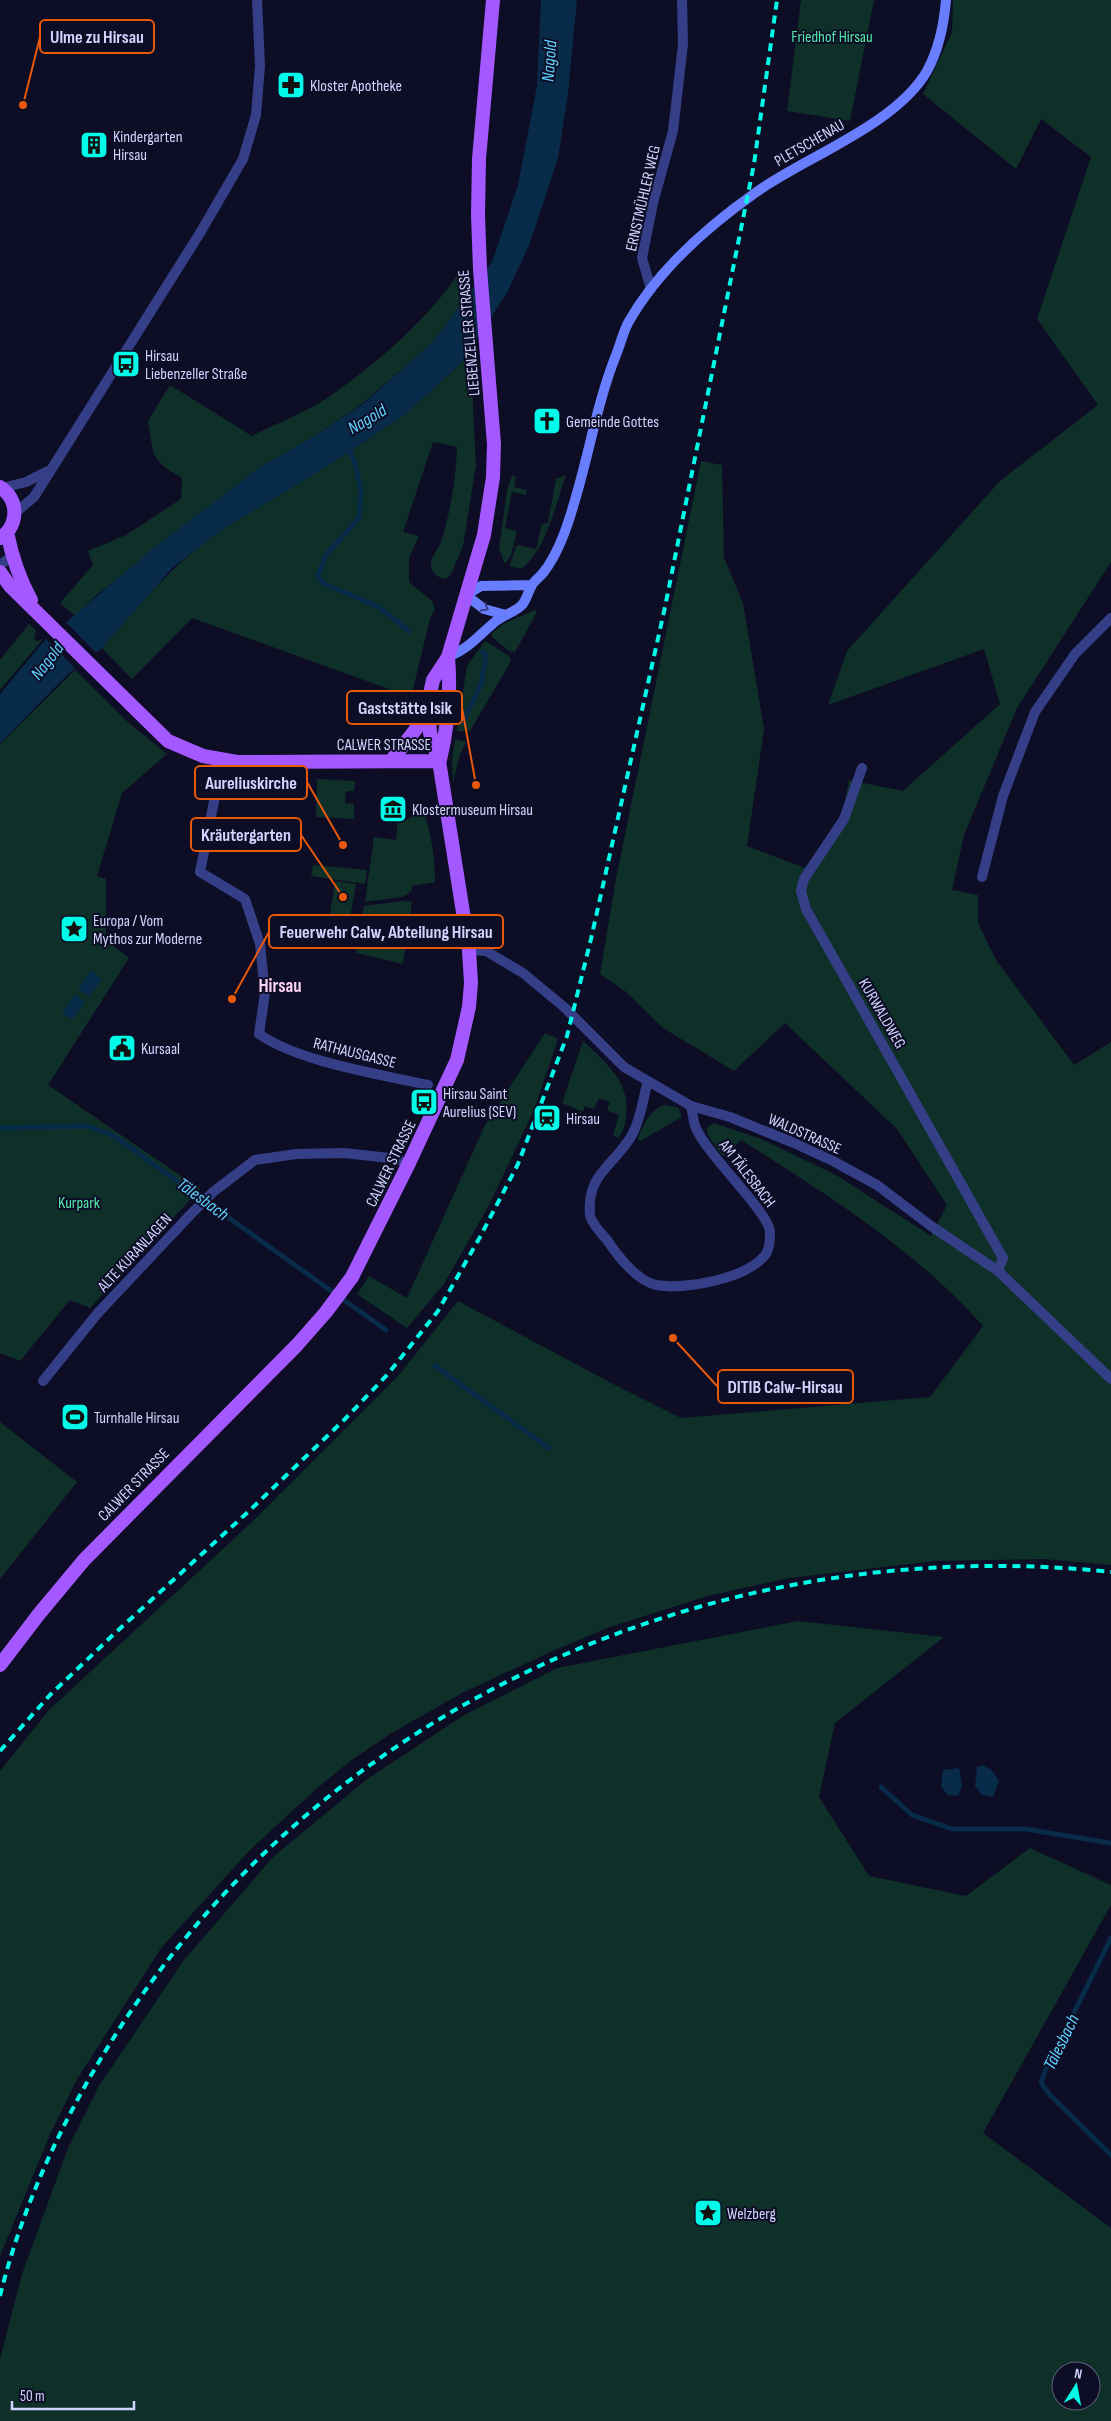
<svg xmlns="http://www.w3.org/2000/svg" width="1111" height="2421" font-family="'Sofia Sans Condensed',sans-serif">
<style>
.green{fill:#0f3029;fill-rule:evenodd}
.water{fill:#082b49}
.pier{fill:#0d0d25}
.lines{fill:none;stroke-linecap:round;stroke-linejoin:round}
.stream{stroke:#082b49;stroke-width:5}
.minor{stroke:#343f88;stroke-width:10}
.secondary{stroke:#687eff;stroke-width:10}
.primary{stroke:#a458ff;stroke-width:14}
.rail{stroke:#00fce9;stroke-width:4;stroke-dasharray:8 6;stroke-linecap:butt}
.oneway{stroke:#364087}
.labels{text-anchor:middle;stroke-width:4;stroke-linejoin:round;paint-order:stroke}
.park-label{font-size:16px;fill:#53e8a9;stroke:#0d0d25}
.poi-label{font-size:16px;fill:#d1d4ff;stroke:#0d0d25;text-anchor:start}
.street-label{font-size:16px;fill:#d1d4ff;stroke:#0d0d25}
.water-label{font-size:18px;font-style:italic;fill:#5fd1ff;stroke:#0d0d25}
.quarter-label{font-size:19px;font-weight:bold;fill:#ffd3f7;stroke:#0d0d25}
.leader{fill:none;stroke:#e8590c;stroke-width:2}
.callout-dot{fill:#e8590c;stroke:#0d0d25;stroke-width:2}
.callout{fill:#0d0d25;stroke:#e8590c;stroke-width:2}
.callout-label{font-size:18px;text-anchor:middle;font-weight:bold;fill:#d1d4ff}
</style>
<rect width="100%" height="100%" fill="#0d0d25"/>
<!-- green -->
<path class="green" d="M801,0H874L850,121L787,111Z
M953,0H1111V562L1017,708L964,835L952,890L978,895V923L996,960L1074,1065L1111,1042V1565L1044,1559L935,1561L789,1578L708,1596L610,1627L555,1650L462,1693L390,1734L349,1762L315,1790L250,1850L161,1948L76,2081L49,2137L0,2256V1771L49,1710L252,1522L398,1376L458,1301L613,1384L681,1418L930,1397L983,1326C917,1251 825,1193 741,1140L723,1157L708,1135L707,1128L714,1123L761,1139L836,1175L931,1236L947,1205L897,1129L785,1023L734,1071L663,1028L625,991L600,974L616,879L701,461L722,465L724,558L743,603L764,729L747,846L805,868L842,814L849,780L903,791L1000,704L984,649L828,705L847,651L1000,481L1098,405L1037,319L1091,157L1041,119L1016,169L923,94L952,32Z
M461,270L466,298L433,342L363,403L313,437L263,465L94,597L75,616L60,603L93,565L88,551L126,535L181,499L182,478C150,460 154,456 148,421L170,385L252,436C277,423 307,412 330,396C379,362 428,319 461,270Z
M470,351L476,465L463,546L451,574L446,579C438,578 431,573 431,564C431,556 440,547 442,539C451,509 456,478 457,447L433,442L403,532L419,536L409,558V582L432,601L435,609L430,619L411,697L192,618L132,679L102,648C140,605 172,564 220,531C291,483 370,447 433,389C446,377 460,366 470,351Z
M566,475C556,503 546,551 521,569L509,566L517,545L536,549L542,524L548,523L556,479Z
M512,476L516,477L514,487L527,490L526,495L512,492L505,528L517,531L511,555L505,564L499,548L507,491Z
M535,610L537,612L515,652L509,651L492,637V633L503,624Z
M29,624L36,630L34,639L36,641L43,639L0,690V660Z
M485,641L509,656L511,661L470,731H457L467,666Z
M75,670L129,723L167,754L122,793L97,876L106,879V940L129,958L48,1085L200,1189L90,1308L70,1300L20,1361L0,1353V744Z
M455,739L466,742L459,757L453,783L452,760Z
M317,779L355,781L354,791H346L345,803L354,804V819L316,817Z
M423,809C431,832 435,858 435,882L412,886V891L402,897L365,902L374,837L396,840L398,818L410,819L413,813Z
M313,865L367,870L365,884L311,876Z
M335,881L356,884L350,918L354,919L350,944L348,946L326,942Z
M402,901L412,902L403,964L356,953L364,906Z
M545,1033L558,1039L534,1110L489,1205L444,1284L407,1328L357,1294L369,1276L407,1298L485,1125Z
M583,1041C605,1062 631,1082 626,1116C625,1124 624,1132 618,1138L613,1135L619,1115L607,1110L610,1102L599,1098L594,1109L585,1106L583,1112L562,1103Z
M664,1105L678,1107L682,1117L640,1141L638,1139C643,1125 650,1110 664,1105Z
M0,1422L77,1482L0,1579Z
M798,1621L944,1637L835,1723L819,1797L869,1876L966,1896L1030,1848L1111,1885V1905L983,2133L1111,2228V2421H0V2359L22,2274L68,2148L99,2086L184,1960L273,1857L366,1780L464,1715L557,1668ZM1061,2371H1091V2401H1061Z"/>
<!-- water -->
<path class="water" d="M541,0H577L568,93L558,158L530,243L507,293L462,362L406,414L318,472L220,531L173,567L102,648L69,673L0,743V694L45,640L156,546L263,465L313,437L363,404L433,342L492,262L518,185L537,86Z
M91,971L102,979L89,997L78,989Z
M75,995L85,1002L72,1020L62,1013Z
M983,1765L992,1770L999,1781L993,1797L982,1795L975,1786L977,1767Z
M959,1768L962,1786L958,1796L948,1795L941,1787L943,1770Z"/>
<!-- pier -->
<path class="pier" d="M65,621L98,655L77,670L44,637Z"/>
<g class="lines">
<!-- stream -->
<path class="stream" d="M329,586L324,584L318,576L326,555L359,518L361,490L355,463L347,444
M334,588L379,607L409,631
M463,722L481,684L486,656L483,652
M0,1128L87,1126L114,1136L386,1330
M435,1366L549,1448
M881,1787L912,1815L952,1829H1025L1111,1843
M1111,1938L1045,2071L1041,2083L1050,2095L1111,2155"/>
<!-- minor -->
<path class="minor" d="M651,289L642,258L653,203L673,131L683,44L682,0
M2,488L26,482L48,471
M15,513L34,497L200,233L243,159L256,115L260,66L257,0
M0,565L12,556
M222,761L200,872L245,899L260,944L265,993L259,1034C299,1062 379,1074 428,1085
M862,768L844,819L804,879L801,891L806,909L1003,1258L998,1271
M982,877L1003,796L1035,712L1075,654L1111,618
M469,950L486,951L523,973L564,1007L624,1067L691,1106L730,1117L794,1143L833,1161L877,1185L931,1226L998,1271L1111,1379
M648,1081C643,1098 641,1119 632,1135C614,1166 586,1174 590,1215C591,1223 602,1234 607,1240C617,1255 637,1281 656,1285C685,1290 747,1279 766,1254C770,1248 770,1239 770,1232C769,1212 707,1155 696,1128C693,1122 693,1113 691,1106
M43,1381L97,1314L191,1214L213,1192L255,1160L296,1154L344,1153L389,1158L409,1163"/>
<!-- secondary -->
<path class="secondary" d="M506,615L484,609L466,595L481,586L532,585
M448,657C470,648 479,635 496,621C504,615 515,612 522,605C527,599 528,592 532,585C534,581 540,577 543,573C552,562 559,547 564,534C586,476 593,413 616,355C620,345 623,333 628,323C657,271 707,227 755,193C805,157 896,125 927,71C939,49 944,24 946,0"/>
<!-- primary -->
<path class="primary" d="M0,487C19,500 19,524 1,538
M7,532C12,557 19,578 31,600
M0,572L10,586L168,741L203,756L237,762L439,761
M440,760C448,726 451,692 448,657
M391,761L416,729L427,706
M0,1665L39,1614L84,1560L297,1345L326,1312L352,1277L409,1163L457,1060L469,1007L471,983L469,950L439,761L430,733L428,703L433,680L448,657L484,535L493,477L494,444L480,269L478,215L479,159L493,0"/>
<!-- rail -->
<path class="rail" d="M0,1751L50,1695L114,1634L248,1512L345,1419L388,1374L438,1311L480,1237L518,1164L567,1036L591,939L665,607L754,164L777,0
M0,2296C25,2194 75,2094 133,2008C349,1691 733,1532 1111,1572"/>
</g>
<!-- one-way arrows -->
<defs><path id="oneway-chevron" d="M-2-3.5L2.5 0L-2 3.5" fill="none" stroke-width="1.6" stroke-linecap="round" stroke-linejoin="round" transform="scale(1.25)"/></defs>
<use class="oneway" href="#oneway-chevron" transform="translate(485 608) rotate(30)"/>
<!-- icons -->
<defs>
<symbol id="pharmacy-square" viewBox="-11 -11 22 22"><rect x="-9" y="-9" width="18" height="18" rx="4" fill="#00fce9" stroke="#0d0d25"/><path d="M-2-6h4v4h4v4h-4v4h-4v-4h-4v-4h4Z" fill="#111"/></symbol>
<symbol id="building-square" viewBox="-11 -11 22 22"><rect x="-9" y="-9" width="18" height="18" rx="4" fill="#00fce9" stroke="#0d0d25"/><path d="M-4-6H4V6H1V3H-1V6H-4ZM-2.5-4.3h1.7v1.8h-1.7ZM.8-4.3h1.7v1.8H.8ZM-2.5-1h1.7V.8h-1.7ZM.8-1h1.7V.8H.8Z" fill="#111"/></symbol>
<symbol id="bus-square" viewBox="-11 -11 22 22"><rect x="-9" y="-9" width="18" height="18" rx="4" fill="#00fce9" stroke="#0d0d25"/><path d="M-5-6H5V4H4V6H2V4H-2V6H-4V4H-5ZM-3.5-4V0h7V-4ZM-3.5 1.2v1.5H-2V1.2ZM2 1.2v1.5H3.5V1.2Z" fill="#111"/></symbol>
<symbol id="church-square" viewBox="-11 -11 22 22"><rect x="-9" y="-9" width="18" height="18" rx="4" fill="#00fce9" stroke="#0d0d25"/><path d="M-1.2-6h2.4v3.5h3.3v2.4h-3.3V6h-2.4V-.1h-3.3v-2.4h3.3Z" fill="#111"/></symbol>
<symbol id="museum-square" viewBox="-11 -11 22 22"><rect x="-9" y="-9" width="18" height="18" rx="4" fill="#00fce9" stroke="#0d0d25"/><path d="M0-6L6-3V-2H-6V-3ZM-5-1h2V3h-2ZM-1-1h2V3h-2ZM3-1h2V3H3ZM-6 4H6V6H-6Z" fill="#111"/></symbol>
<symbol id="sight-square" viewBox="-11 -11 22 22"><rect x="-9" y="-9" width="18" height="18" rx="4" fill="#00fce9" stroke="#0d0d25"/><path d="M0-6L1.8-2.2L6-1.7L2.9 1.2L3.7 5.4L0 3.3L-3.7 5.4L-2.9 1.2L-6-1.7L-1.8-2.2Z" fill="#111"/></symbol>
<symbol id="civic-square" viewBox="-11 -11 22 22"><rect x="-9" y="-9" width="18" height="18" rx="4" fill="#00fce9" stroke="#0d0d25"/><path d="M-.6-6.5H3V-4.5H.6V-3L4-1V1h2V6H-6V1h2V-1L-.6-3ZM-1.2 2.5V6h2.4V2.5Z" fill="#111"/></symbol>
<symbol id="station-square" viewBox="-11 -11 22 22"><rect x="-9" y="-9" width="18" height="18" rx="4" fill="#00fce9" stroke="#0d0d25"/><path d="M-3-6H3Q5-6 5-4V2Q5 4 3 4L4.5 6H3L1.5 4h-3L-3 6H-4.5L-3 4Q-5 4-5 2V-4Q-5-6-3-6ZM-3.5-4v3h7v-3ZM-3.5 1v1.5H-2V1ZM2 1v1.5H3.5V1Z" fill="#111"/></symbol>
<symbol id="stadium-square" viewBox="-11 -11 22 22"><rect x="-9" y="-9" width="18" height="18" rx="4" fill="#00fce9" stroke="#0d0d25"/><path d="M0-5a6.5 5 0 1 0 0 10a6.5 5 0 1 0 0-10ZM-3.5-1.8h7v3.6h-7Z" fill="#111"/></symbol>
</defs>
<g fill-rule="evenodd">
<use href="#pharmacy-square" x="275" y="69" width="32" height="32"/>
<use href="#building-square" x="78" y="129" width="32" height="32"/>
<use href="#bus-square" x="110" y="348" width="32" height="32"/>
<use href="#church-square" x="531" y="405" width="32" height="32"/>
<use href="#museum-square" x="377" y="793" width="32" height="32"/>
<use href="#sight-square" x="58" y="913" width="32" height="32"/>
<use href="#civic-square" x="106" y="1032" width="32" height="32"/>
<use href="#bus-square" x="408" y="1086" width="32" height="32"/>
<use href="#station-square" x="531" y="1102" width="32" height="32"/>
<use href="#stadium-square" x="59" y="1401" width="32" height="32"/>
<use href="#sight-square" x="692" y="2197" width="32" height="32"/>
</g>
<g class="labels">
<!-- park labels -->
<g class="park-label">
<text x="832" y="42">Friedhof Hirsau</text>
<text x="79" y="1208">Kurpark</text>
</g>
<!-- poi labels -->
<g class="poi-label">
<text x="310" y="91">Kloster Apotheke</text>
<text x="113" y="142">Kindergarten<tspan x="113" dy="18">Hirsau</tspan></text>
<text x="145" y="361">Hirsau<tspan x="145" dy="18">Liebenzeller Straße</tspan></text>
<text x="566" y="427">Gemeinde Gottes</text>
<text x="412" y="815">Klostermuseum Hirsau</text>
<text x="93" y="926">Europa / Vom<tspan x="93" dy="18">Mythos zur Moderne</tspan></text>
<text x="141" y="1054">Kursaal</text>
<text x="443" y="1099">Hirsau Saint<tspan x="443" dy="18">Aurelius (SEV)</tspan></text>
<text x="566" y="1124">Hirsau</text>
<text x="94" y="1423">Turnhalle Hirsau</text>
<text x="727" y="2219">Welzberg</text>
</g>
<!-- street labels -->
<g class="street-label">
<text transform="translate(809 142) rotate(-30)" y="6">PLETSCHENAU</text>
<text transform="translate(642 198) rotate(-77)" y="6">ERNSTMÜHLER WEG</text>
<text transform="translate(468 333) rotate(-95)" y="6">LIEBENZELLER STRASSE</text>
<text x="384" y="750">CALWER STRASSE</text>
<text transform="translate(883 1013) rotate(60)" y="6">KURWALDWEG</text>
<text transform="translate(355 1052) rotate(14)" y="6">RATHAUSGASSE</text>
<text transform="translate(805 1133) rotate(24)" y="6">WALDSTRASSE</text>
<text transform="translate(390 1163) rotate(-64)" y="6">CALWER STRASSE</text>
<text transform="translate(748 1173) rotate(52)" y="6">AM TÄLESBACH</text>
<text transform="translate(134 1252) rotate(-47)" y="6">ALTE KURANLAGEN</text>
<text transform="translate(133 1484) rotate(-46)" y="6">CALWER STRASSE</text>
</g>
<!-- water labels -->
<g class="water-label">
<text transform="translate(549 61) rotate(-86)" y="6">Nagold</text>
<text transform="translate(367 419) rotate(-31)" y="6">Nagold</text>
<text transform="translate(47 661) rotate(-52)" y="6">Nagold</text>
<text transform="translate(203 1199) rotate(36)" y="6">Tälesbach</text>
<text transform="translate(1061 2042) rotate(-64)" y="6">Tälesbach</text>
</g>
<!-- quarter labels -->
<g class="quarter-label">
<text x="280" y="992">Hirsau</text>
</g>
</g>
<!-- callouts -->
<path class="leader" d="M23 105L40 37M476 785L462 708M343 845L307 782M343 897L301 835M232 999L269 932M673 1338L718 1387"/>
<g class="callout-dot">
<circle cx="23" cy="105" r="5"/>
<circle cx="476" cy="785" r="5"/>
<circle cx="343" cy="845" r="5"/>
<circle cx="343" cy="897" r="5"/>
<circle cx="232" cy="999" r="5"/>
<circle cx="673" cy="1338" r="5"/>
</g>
<g class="callout">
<rect x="40" y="20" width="114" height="33" rx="5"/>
<rect x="347" y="691" width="115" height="33" rx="5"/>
<rect x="195" y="766" width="112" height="33" rx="5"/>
<rect x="191" y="818" width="110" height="33" rx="5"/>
<rect x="269" y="915" width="234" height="33" rx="5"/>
<rect x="718" y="1370" width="135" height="33" rx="5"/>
</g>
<g class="callout-label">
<text x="97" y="43">Ulme zu Hirsau</text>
<text x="405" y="714">Gaststätte Isik</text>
<text x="251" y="789">Aureliuskirche</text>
<text x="246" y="841">Kräutergarten</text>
<text x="386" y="938">Feuerwehr Calw, Abteilung Hirsau</text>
<text x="785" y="1393">DITIB Calw-Hirsau</text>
</g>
<!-- north arrow -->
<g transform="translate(1076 2386) rotate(11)"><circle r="24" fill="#0d0d25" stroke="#5b5d7c"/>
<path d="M0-4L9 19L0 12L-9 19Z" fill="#00fce9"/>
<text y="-8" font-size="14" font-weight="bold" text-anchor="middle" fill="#d1d4ff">N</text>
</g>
<!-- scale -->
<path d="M12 2401v8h122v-8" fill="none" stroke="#d1d4ff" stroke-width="2.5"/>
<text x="20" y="2401" font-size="15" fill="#d1d4ff" stroke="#0d0d25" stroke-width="4" paint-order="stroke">50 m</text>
</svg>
